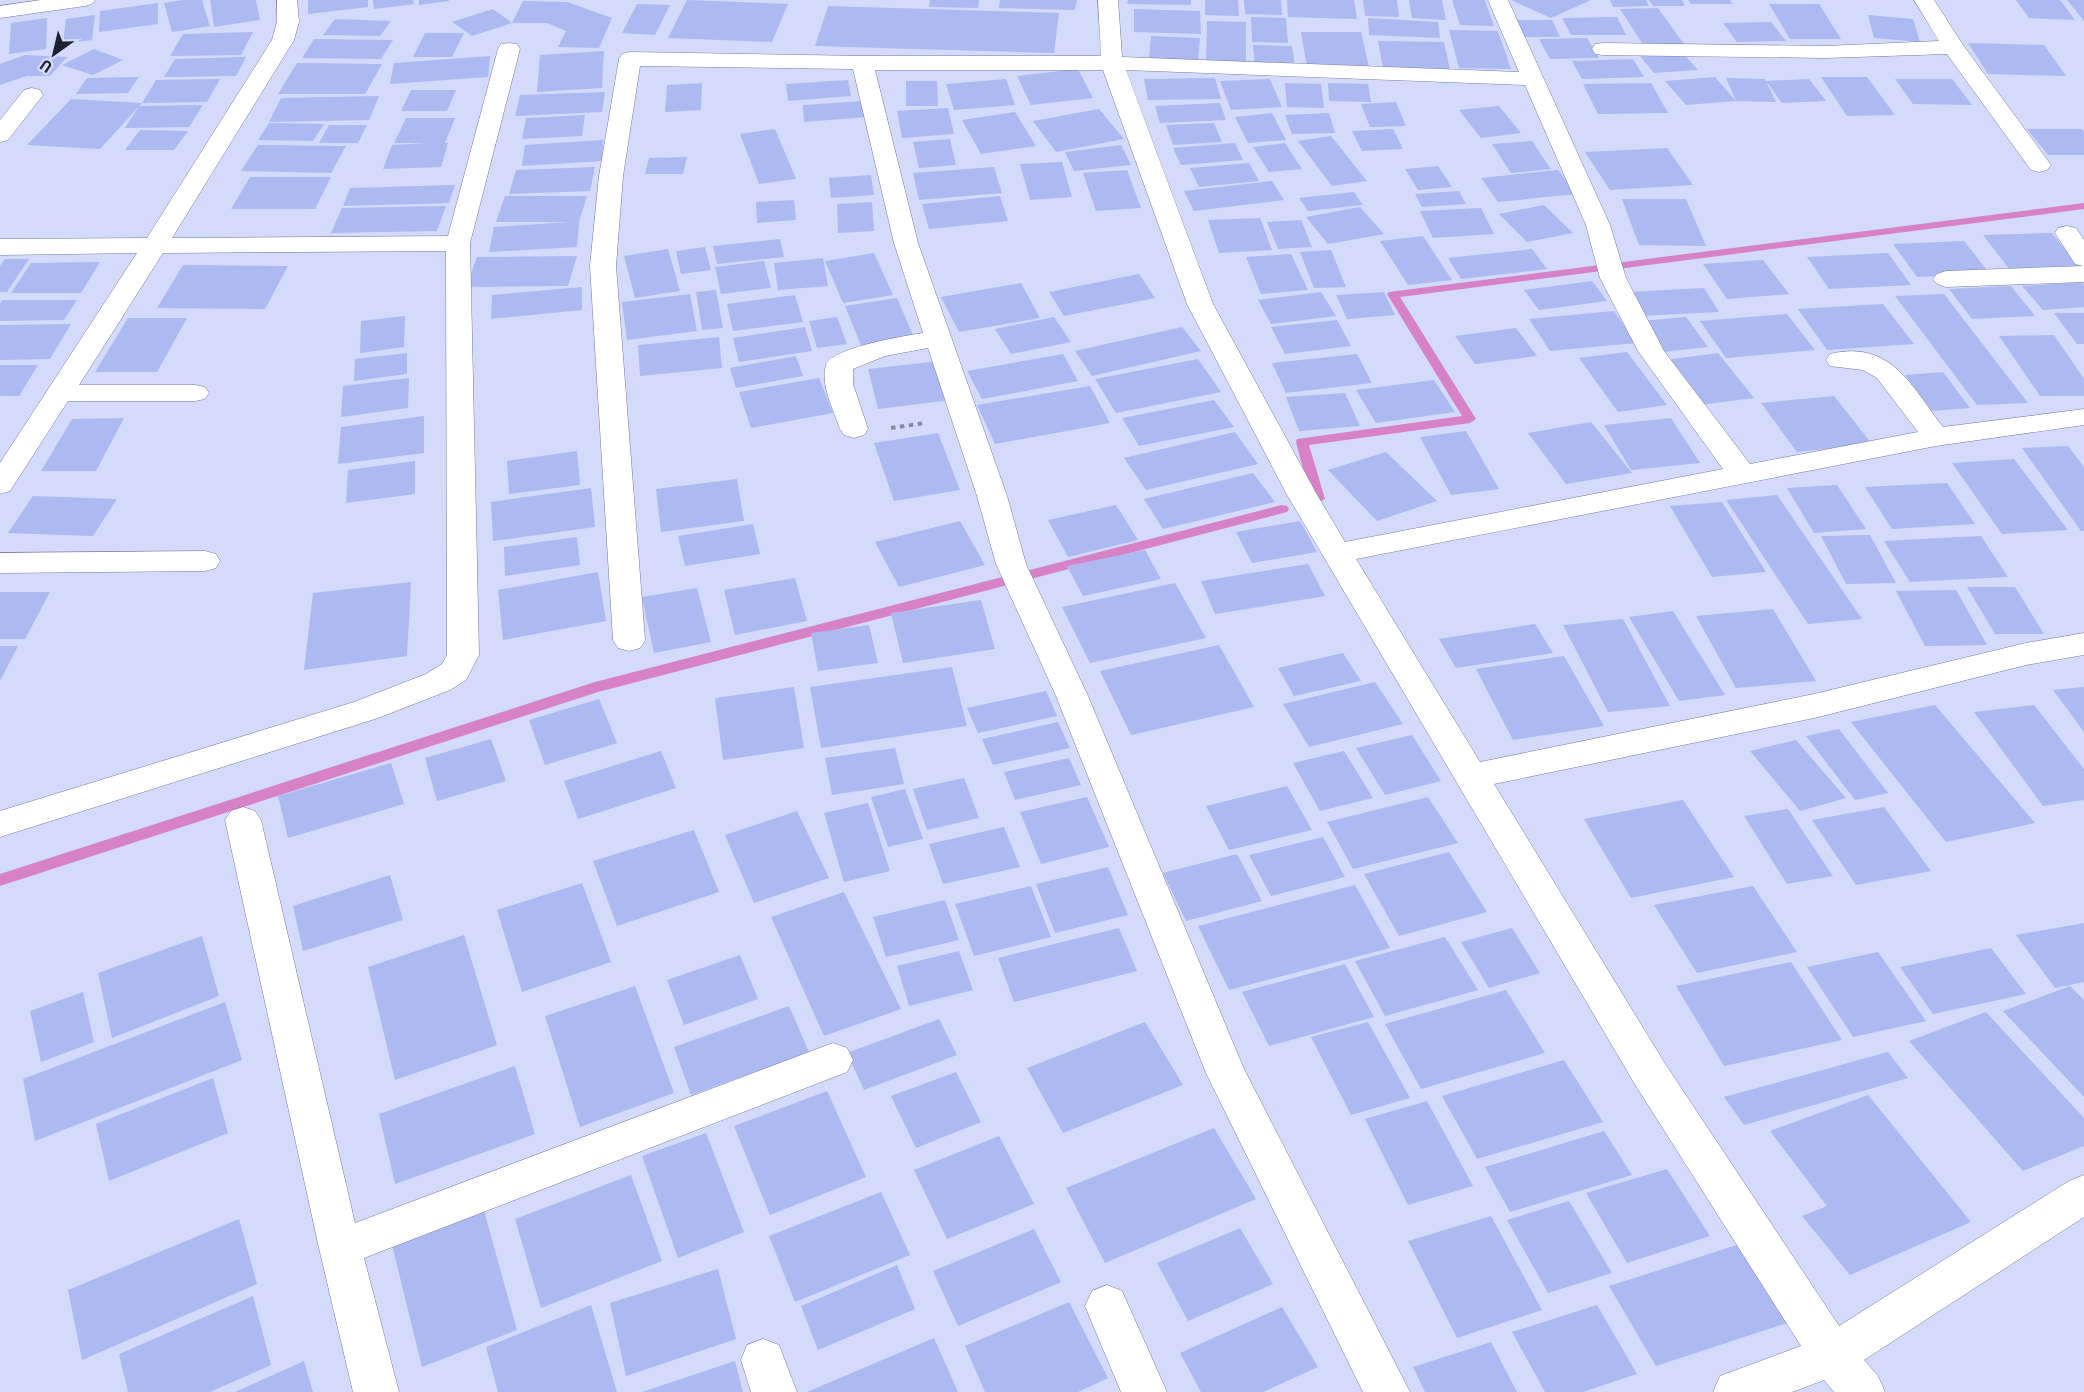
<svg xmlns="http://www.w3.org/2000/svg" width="2084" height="1392" font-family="Barlow,sans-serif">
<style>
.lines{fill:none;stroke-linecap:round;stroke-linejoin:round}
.stream{fill:#d782c6;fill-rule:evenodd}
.building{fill:#adb9f1}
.street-casing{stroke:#747ca0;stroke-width:1}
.path{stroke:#868ba4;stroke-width:4;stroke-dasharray:4.5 4.5;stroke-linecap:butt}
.street{fill:#fff;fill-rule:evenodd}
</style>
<rect width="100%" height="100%" fill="#d3dafa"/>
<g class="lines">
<!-- stream -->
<path class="stream" d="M2084,203V209L1400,297L1476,419L1470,423L1309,445L1325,499L1318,503L1311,499L1296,442L1297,439L1462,416L1387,294L1389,292Z
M1282,505L1287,506L1289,509L1287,512L598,692L0,886V874L595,682Z"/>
</g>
<!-- building -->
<path class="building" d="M183,0H202L210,26L172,32L164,3Z
M210,0H256L260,20L214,27Z
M308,0H368V7L308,14Z
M373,0H413L414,4L374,9Z
M419,0H449V1L419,5Z
M687,0L788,4L772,42L668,38Z
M930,0H979L978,8L929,7Z
M1000,0H1077L1075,10L999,8Z
M1128,0H1191V5L1127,4Z
M1205,0H1238L1239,16L1205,15Z
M1244,0H1281L1282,15L1245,14Z
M1287,0H1354L1357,19L1288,17Z
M1363,0H1397L1399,17L1365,16Z
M1409,0H1442L1446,20L1412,18Z
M1452,0H1485L1494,26L1460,25Z
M1511,0H1591L1551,18Z
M1610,0H1646L1649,6L1613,7Z
M1649,0H1682L1685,6H1653Z
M1688,0H1730L1732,4H1691Z
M2016,0H2060L2075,20L2029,18Z
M2067,0H2084V21Z
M523,1L567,2L612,18L599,48L558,47L566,31L547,23H512Z
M158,3V24L99,32L100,11Z
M637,4L670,5L655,35L622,33Z
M1769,4H1819L1841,39H1790Z
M828,6L1059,13L1054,53L815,46Z
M1658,8L1684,44L1644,46L1620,9Z
M493,9L512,23L472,36L452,22Z
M1134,9L1200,11L1201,34L1134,32Z
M95,15L92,40L63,44L66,19Z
M1868,15L1913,19L1920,42L1874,38Z
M1251,17L1286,18L1288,43L1252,42Z
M1617,17L1626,35H1571L1562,18Z
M47,18L46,49L9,54L11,23Z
M1368,18L1438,22L1440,38L1369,35Z
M335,19L391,21L380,36L323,35Z
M1515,20H1552L1560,37H1522Z
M1207,21L1246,22V63L1206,61Z
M1771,22L1786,41L1737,42L1723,23Z
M1449,30L1498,31L1511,69L1459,68Z
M253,32L241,55L170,56L183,34Z
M1301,32H1361L1369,67H1307Z
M425,33H464L452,57H413Z
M1151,36L1200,38L1198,61L1149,59Z
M1587,38L1599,58L1550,59L1539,39Z
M314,39L393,40L381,59L302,58Z
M1378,41L1444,42L1450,70L1383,68Z
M1968,43L2044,45L2066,76L1988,74Z
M1253,45L1292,46L1295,66L1255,65Z
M94,49L123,60L93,75L62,65Z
M604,51L602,88L537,92L540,55Z
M1683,53L1698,70L1654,73L1640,56Z
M25,55L67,57L50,76H27L0,85V64Z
M490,56L488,77L390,84L394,63Z
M246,57L236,76L164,77L175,59Z
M1633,59L1644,77L1582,79L1572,61Z
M297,63L382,64L365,94H278Z
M1078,69L1093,98L1031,105L1017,76Z
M139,77L128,93L76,94L87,78Z
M1715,77L1736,101L1726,78L1765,79L1766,81L1809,79L1826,101L1782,103L1766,81L1776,102L1736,101L1686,105L1665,81Z
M1821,77H1867L1895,115L1847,116Z
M1215,78L1221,99L1148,100L1144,79Z
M220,79L207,102L142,103L156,80Z
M1006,79L1015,105L954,110L946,84Z
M1270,79L1282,107L1231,110L1220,81Z
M1895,79H1952L1972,105L1913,104Z
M848,80L851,96L788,101L786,84Z
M906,81H937L938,106H906Z
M702,83L701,110L665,112L667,85Z
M1285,83L1321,84L1324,108L1287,107Z
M1328,83L1368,84L1371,102L1329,101Z
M1651,83L1668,113L1598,114L1583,84Z
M411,90H456L447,111H401Z
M605,92L602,112L515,116L520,95Z
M379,96L369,120L269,122L281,98Z
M71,99L142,103L100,149L27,145Z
M865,101L867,117L804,122L803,105Z
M1396,102L1406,126L1370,127L1361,104Z
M1220,103L1226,120L1160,123L1155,106Z
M203,105L189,127L125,128L139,106Z
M1499,106L1521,133L1481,138L1459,110Z
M948,108L954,134L902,138L897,111Z
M1099,109L1124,139L1056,152L1033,121Z
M1015,112L1036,146L981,154L962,120Z
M1272,113L1286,140L1248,143L1235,117Z
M1329,113L1335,133L1292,134L1285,115Z
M585,115L582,136L522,139L526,118Z
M406,118H455L445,143H448L441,167L383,169L392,145L427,143H394Z
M269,123L324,124L313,141L258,140Z
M1214,123L1222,142L1173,145L1166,125Z
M329,125H367L358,143H319Z
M775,129L796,179L759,184L740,134Z
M1393,129L1403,149L1362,151L1352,131Z
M2027,129H2082L2084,132V155H2048Z
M140,130L188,131L174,150H125Z
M1331,136L1367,181L1332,186L1298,141Z
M950,139L956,165L919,168L913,142Z
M603,140L602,161L522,166L525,145Z
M1532,141L1551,169L1511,173L1492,144Z
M1235,143L1243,160L1181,165L1173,148Z
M1285,143L1302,169L1269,172L1253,147Z
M258,145L346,146L331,173L241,171Z
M1121,145L1131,165L1074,171L1065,152Z
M1667,148L1693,185L1610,190L1585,152Z
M687,157L683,174H645L649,158Z
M1062,162L1072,197L1030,200L1020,164Z
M1249,163L1259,181L1199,187L1190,168Z
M1438,166L1452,187L1418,190L1405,169Z
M595,167L590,191L509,194L516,170Z
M994,167L1002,193L919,200L913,173Z
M1127,170L1141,208L1096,211L1083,173Z
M1558,170L1577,194L1498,202L1481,178Z
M871,175L874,195L831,198L829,178Z
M250,177H331L315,209H231Z
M1272,181L1284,200L1194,211L1184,191Z
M455,185L449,203L343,206L350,188Z
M1459,191L1466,204L1422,207L1415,194Z
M1354,192L1363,205L1308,211L1299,198Z
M505,196H587L579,222L577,247L489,252L494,227L570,222H496Z
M1000,196L1008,221L929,229L922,204Z
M1622,199H1686L1706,246L1639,245Z
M794,200L796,220L757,223L756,202Z
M872,202L874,231L838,233L837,204Z
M1544,205L1573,233L1527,242L1499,214Z
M446,206L437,231L331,233L342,208Z
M1360,207L1384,234L1328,244L1306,217Z
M1481,208L1494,234L1433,238L1420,211Z
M1260,218L1272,250L1219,253L1208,220Z
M1301,220L1312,247L1278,249L1267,222Z
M2052,233L2084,273L2014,275L1983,235Z
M1423,236L1452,280L1408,285L1380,241Z
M780,239L784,257L717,264L713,246Z
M1964,241L1990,274L1917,277L1893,244Z
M705,247L711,270L681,274L676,251Z
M668,249L680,291L635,298L624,256Z
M1532,249L1547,269L1461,279L1448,258Z
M1331,250L1346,287L1314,288L1300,252Z
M874,253L893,295L843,303L825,261Z
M1888,253L1911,285L1829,289L1807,257Z
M1291,254L1308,290L1261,294L1246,257Z
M577,256L568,286L466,287L477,257Z
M823,258L828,286L778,290L774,263Z
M5,259H29L7,292H0V266Z
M1763,260L1789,294L1727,299L1703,264Z
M764,261L771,288L721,294L715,267Z
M100,262L81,293H11L31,263Z
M183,265L288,266L265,309L157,308Z
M1139,274L1155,298L1064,316L1049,292Z
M1592,281L1607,301L1539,310L1524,290Z
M2081,282L2084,285V307L2043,310L2022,286Z
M1021,283L1040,318L959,332L941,297Z
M2011,286L2035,316L1972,319L1949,289Z
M582,287V310L491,319L492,295Z
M1704,288L1719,312L1641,316L1627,292Z
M716,290L723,328L702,330L696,292Z
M1321,292L1336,316L1271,324L1258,300Z
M1384,292L1395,315L1347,319L1336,295Z
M690,294L697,331L627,340L622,302Z
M1944,294L2028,403L1977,405L1895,296Z
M795,295L803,322L733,331L727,304Z
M897,298L915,340L862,348L845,306Z
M2,300H77L64,320L0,321V304Z
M1883,304L1914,344L1827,350L1798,309Z
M1614,311L1636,343L1550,351L1529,319Z
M2054,313H2084V344H2077Z
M1787,314L1815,350L1726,358L1700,321Z
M405,316L404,347L360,353L361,321Z
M837,317L847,344L817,348L809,321Z
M1054,317L1071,342L1011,354L995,329Z
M1686,317L1708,347L1664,352L1642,321Z
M128,318H187L157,372H95Z
M1337,320L1351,346L1285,354L1271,327Z
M71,324L50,359L0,360V325Z
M805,327L812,351L739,362L733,338Z
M1182,327L1201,351L1092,376L1075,351Z
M1516,328L1537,356L1475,364L1455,336Z
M2054,335L2084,379V396H2040L1999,336Z
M719,337L722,368L640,376L638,345Z
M1627,352L1667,405L1618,412L1579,358Z
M407,353V374L354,381L355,359Z
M1718,353L1754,398L1699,405L1665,360Z
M1063,354L1078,381L982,399L967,371Z
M1357,354L1372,383L1286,393L1272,363Z
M796,356L803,376L736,388L730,368Z
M1198,359L1221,392L1116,413L1095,379Z
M940,361L951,400L878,409L868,369Z
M0,365H38L19,396H0Z
M1943,372L1970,408L1932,411L1905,375Z
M409,378L408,408L341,417L343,386Z
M819,378L833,413L751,428L739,392Z
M1434,380L1455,412L1376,423L1356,390Z
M1090,386L1110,423L995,444L977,405Z
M1345,393L1360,426L1299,431L1286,397Z
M1834,396L1872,444L1797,452L1761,403Z
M1214,400L1234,427L1139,446L1122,418Z
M424,416V453L338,464L341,427Z
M124,418L96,471H41L72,419Z
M1671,418L1700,463L1631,470L1604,425Z
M1591,422L1632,473L1566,484L1528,433Z
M1466,431L1499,489L1451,495L1420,437Z
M1235,432L1258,464L1146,490L1124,458Z
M938,433L960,490L894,501L874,443Z
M2068,446L2084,467V531H2081L2022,448Z
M577,451L580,485L509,494L507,461Z
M1386,452L1437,501L1377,521L1328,470Z
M2014,459L2068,530L2002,534L1952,463Z
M415,461V494L346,503L348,470Z
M1253,473L1275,502L1163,529L1144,499Z
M737,479L744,521L661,532L656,489Z
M1947,483L1975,524L1892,529L1865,487Z
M1837,485L1866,529L1814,533L1787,488Z
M591,488L595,527L493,541L491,502Z
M1777,495L1862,619L1808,624L1726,500Z
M33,496L117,499L93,536L8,533Z
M1722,502L1766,572L1712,577L1670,506Z
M1116,505L1138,540L1068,557L1048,520Z
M960,521L985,565L899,587L875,542Z
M1300,521L1317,552L1252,563L1236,532Z
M753,524L760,554L685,566L678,536Z
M1870,535L1896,583L1846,584L1821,536Z
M1981,536L2008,577L1910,582L1884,541Z
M577,537L580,565L505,576L504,547Z
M1145,550L1161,579L1083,596L1067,566Z
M1308,564L1325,596L1215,614L1201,581Z
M598,572L606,621L503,640L498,590Z
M795,578L807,621L735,635L724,590Z
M411,582L407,656L304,670L313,593Z
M1175,583L1206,638L1090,663L1062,607Z
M1967,587H2015L2044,634H1995Z
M697,588L711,642L654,653L642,597Z
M1956,590L1987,645L1925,646L1896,591Z
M0,592H50L25,639H0Z
M981,600L995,649L903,663L891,613Z
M1773,609L1816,681L1736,688L1696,616Z
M1673,611L1725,695L1679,701L1629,617Z
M1623,619L1670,706L1608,712L1563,625Z
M1535,624L1553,653L1456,668L1439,639Z
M869,625L878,663L818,671L811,633Z
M1219,645L1254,707L1131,735L1100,671Z
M0,646H18L0,681Z
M1343,653L1361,681L1294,696L1278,668Z
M1564,656L1604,726L1513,740L1476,669Z
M952,667L967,726L821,748L810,687Z
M1375,682L1403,724L1309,747L1283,704Z
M794,687L804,748L723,760L715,698Z
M2084,687V732L2053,690Z
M1046,691L1057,716L978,733L967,708Z
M599,699L617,743L545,765L529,720Z
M1935,705L2035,823L1946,842L1851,722Z
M2034,705L2084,769V800L2043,806L1974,712Z
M1058,722L1070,748L993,765L982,739Z
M1839,729L1888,793L1855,800L1806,736Z
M1412,735L1441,781L1385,795L1356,748Z
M491,739L506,781L437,801L425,758Z
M1796,740L1846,798L1800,811L1750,751Z
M895,748L904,784L832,795L825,758Z
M661,751L676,788L578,819L564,781Z
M1344,751L1373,798L1320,811L1293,763Z
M1069,758L1081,785L1015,800L1004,772Z
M391,763L404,804L288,838L278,796Z
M964,778L979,818L927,830L913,789Z
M1287,786L1312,830L1229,850L1206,806Z
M905,789L923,839L888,847L871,797Z
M1087,797L1109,847L1041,864L1020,812Z
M1428,797L1458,843L1353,869L1327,822Z
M1683,800L1734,877L1631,898L1584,819Z
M868,803L890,871L844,882L824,813Z
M1884,807L1931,871L1856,885L1812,820Z
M1788,809L1833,876L1787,884L1744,816Z
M797,811L829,878L754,903L725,835Z
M1004,827L1020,867L943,884L929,844Z
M694,830L719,892L617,926L593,861Z
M1323,837L1345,877L1271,896L1249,855Z
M1449,852L1487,912L1399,936L1364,874Z
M1237,854L1262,901L1186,921L1163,873Z
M1108,867L1128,915L1055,933L1036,884Z
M390,875L403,920L303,951L293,906Z
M582,883L611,962L522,992L497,910Z
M1355,885L1390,948L1229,990L1198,926Z
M1031,886L1051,937L974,956L955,904Z
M1753,886L1797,952L1697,973L1654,905Z
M844,892L901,1009L824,1036L771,917Z
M945,900L959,940L886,957L873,917Z
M2084,923V982L2055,988L2016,935Z
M1119,928L1137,971L1014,1002L998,958Z
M1512,928L1540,973L1489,988L1461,942Z
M464,935L497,1045L395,1080L368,967Z
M202,936L219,996L112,1038L98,973Z
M1445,937L1478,990L1385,1016L1355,961Z
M1991,948L2026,994L1933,1014L1900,967Z
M959,951L973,990L909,1006L897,966Z
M1878,952L1926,1021L1853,1037L1807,967Z
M740,955L758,999L684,1025L667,980Z
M1791,962L1842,1040L1724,1066L1676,986Z
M1345,964L1374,1017L1269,1046L1242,992Z
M635,986L674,1093L580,1127L545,1016Z
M2070,986L2084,1000V1097L2003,1011Z
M1506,990L1545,1053L1421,1089L1385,1024Z
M83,992L94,1042L41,1062L30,1011Z
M225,1002L242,1060L35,1141L23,1079Z
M789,1006L809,1052L691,1095L674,1047Z
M1986,1012L2084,1118V1146L2023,1171L1909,1041Z
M939,1019L957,1055L864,1090L847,1053Z
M1145,1022L1183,1085L1063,1133L1027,1068Z
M1368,1022L1410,1098L1351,1115L1311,1037Z
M1888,1052L1908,1078L1744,1125L1724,1097Z
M1564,1060L1603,1122L1477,1159L1442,1096Z
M515,1066L535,1134L395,1184L379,1114Z
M956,1072L981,1122L916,1148L891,1096Z
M213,1078L228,1133L109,1181L96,1124Z
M827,1091L866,1177L770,1215L734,1126Z
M1868,1095L1971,1222L1850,1275L1802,1216L1827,1206L1770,1131Z
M1427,1101L1473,1186L1408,1205L1365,1119Z
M1214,1128L1256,1199L1105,1263L1066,1188Z
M1604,1131L1632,1175L1510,1212L1485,1167Z
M706,1133L744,1232L678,1258L642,1156Z
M999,1136L1034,1204L947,1239L914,1170Z
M1667,1169L1710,1236L1627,1263L1586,1193Z
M631,1175L662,1261L541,1308L515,1219Z
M881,1192L910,1255L795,1302L769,1236Z
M1569,1201L1612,1273L1548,1293L1507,1220Z
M483,1207L517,1330L422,1367L391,1241Z
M1491,1216L1542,1310L1457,1338L1408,1241Z
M239,1219L257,1284L82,1360L68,1290Z
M1240,1228L1273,1284L1188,1321L1157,1263Z
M1034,1229L1061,1282L958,1326L933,1271Z
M1737,1245L1787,1323L1656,1366L1609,1286Z
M897,1265L915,1309L818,1350L801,1306Z
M718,1269L736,1339L626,1376L610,1303Z
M253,1296L271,1365L210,1392H128L119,1354Z
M1069,1302L1108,1378L1078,1392H985L965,1346Z
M591,1305L617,1392H498L486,1347Z
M1597,1305L1637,1374L1583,1392H1545L1512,1332Z
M1282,1307L1318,1367L1263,1392H1201L1180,1353Z
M934,1338L958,1392H807Z
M1491,1342L1517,1392H1425L1413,1367Z
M304,1361L313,1392H235Z
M735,1361L743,1392H642Z"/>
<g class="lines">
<defs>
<path id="street" d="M41,0H95L92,4L85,6L0,18V6Z
M277,0H297L299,22L294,40L172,238L448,236L498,49L501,44L509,43L517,44L520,49L470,243L479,655L466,680L450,690L378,718L0,837V811L354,702L426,674L442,664L447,655L446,251L163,253L79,385H195L205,387L209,393L205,399L195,401H68L10,491L0,494V463L137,253L0,255V239L147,238L272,40L277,22Z
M1098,0H1118L1122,57L1519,72L1488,0H1508L1610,225L1626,278L1664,351L1750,464L1918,432L1877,378L1863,370L1830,366L1826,360L1830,354C1891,339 1912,387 1943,427L2084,409V425L1936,446L1356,559L1480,762L1814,694L2026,643L2084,633V655L2026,665L1814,718L1494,784L1664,1062L1839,1326L2069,1181L2084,1175V1217L1864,1360L1878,1376L1885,1392H1834L1824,1380L1792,1392H1713L1720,1376L1801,1346L1636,1086L1286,493L1187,304L1103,70H875L918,243L1007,496L1026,564L1088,696L1244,1069L1410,1392H1363L1206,1073L1056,696L996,564L977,496L928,348L885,356L853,369V384L868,429L864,435L854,438L844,435L840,429C834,411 820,385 826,365C833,347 905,336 923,333L894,243L853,69L640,66L623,176L616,266L645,640L640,648L629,651L618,648L613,640L590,266L599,176L619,59L622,54L630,52L862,56H1101ZM1126,70L1525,85L1586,225L1600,278L1638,351L1723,469L1345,542L1316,493L1213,304Z
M1914,0H1934L1963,45L2051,165L2047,170L2039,172L2031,170L1947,54L1825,58L1603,55L1595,54L1592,49L1595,44L1603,43L1825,46L1939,41Z
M32,88L40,90L43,95L8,140L0,142V120L24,90Z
M2067,226L2076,228L2084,240V282L1946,287L1937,284L1933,279L1937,274L1946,271L2083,266L2075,264L2055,233L2058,228Z
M205,551L216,554L220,561L216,568L205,571L0,573V553Z
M243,807L255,811L261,820L355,1223L833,1043L847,1048L853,1060L847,1072L364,1258L399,1392H353L319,1248L225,820L231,811Z
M1107,1285L1122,1291L1167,1392H1121L1085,1306L1092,1291Z
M763,1339L779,1345L797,1392H751L741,1360L747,1345Z"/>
</defs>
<!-- street casing -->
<use href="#street" class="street-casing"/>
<!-- path -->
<path class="path" d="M891,428L925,423"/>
<!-- street -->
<use href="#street" class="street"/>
</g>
<!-- north arrow -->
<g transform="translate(54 54) rotate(214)" stroke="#d3dafa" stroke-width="4.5" paint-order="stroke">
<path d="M0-4.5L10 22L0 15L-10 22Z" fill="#1d202f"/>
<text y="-9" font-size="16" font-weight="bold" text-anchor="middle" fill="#1d202f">U</text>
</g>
</svg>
